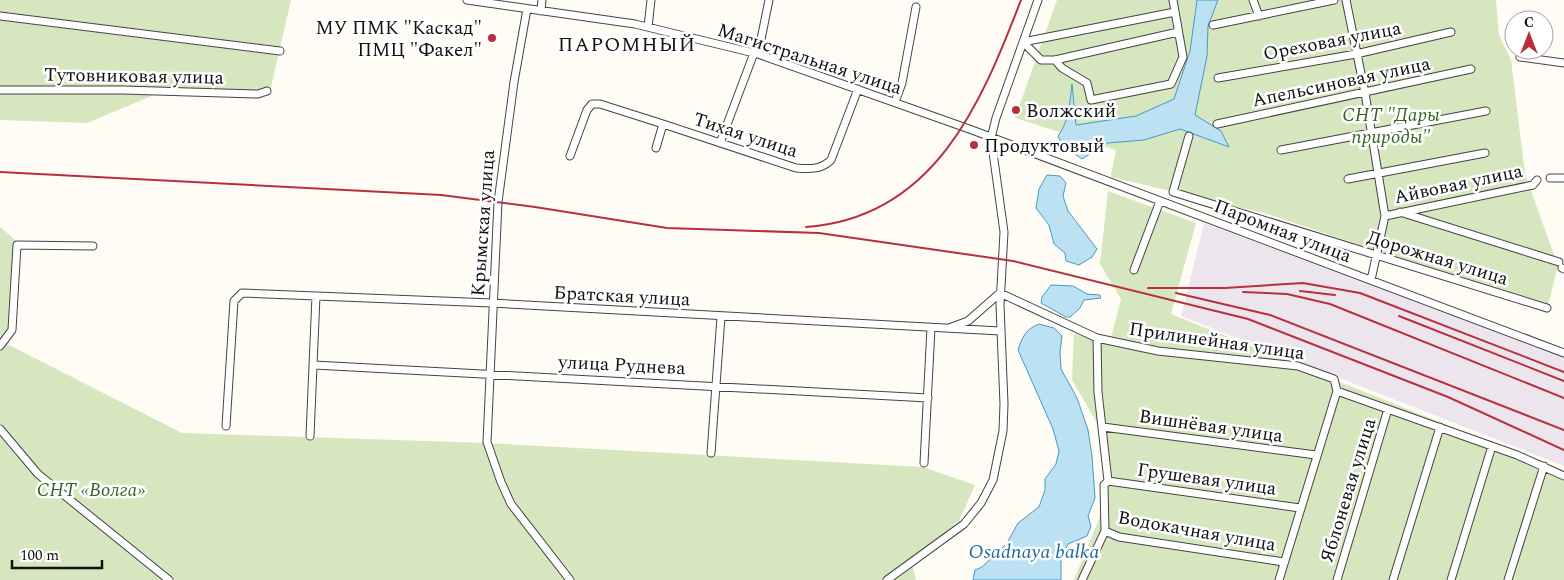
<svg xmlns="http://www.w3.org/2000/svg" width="1564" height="580" font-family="Spectral,serif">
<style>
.industrial{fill:#ece5ee}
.green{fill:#d6e7bf}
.water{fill:#bbe1f3;stroke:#4799c5}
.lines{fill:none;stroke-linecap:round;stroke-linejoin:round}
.minor-casing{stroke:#434343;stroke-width:9}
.minor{stroke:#fff;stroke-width:7}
.rail{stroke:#b8303d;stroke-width:2}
.poi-dot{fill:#b8303d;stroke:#fff;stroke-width:2}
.labels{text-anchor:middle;stroke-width:5;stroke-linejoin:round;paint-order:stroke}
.poi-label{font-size:19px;fill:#101010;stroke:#fff;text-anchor:start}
.street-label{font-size:19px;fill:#101010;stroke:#fff}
.park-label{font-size:19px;font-style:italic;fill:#346523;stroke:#fff}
.neighbourhood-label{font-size:20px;letter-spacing:1px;fill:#101010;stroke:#fff}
.water-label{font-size:20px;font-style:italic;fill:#206b9b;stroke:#fff}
</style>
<rect width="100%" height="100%" fill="#fefcf4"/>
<!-- industrial -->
<path class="industrial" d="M1204,223L1564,357V466L1181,316Z"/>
<!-- green -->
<path class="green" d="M0,0H291L269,96L154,95L87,123L0,120Z
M1057,0H1496L1499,35L1511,60L1525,174L1558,266L1546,313L1386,254L1268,214L1111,177L1108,191L1196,223L1171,314L1564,472V580H1074L1102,512L1106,480L1100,428L1072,380L1074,334L1110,342L1121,299L1100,264L1108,191L1116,150L1015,118Z
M0,227L19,243L15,327L7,344L182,433L486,443L923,467L975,485L960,519L929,547L911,559L916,580H0Z"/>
<!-- water -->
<path class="water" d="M1197,0H1218L1208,26L1207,56L1195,115L1221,131L1229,147L1180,129L1144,140L1107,143L1082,159L1062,145L1058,136C1069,122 1070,101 1072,84L1076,125L1136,116L1174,99L1190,51Z
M1047,175L1060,176L1066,183L1063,196L1068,211L1097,249L1092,257L1079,265L1066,261L1065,253L1054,244L1049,225L1036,208L1039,189Z
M1051,285L1073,286L1087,294L1100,295L1101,298L1084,300L1080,308L1070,317H1066L1041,303L1042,297Z
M1039,324L1054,328L1062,336L1060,352L1061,369L1077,398L1088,430L1092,456L1095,498L1088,516L1091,526L1087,536L1068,544L1061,560V580H973L975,570L982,567L1007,543L1018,523L1039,507L1045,490V479L1056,464L1059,451L1053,429L1018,350C1022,337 1026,329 1039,324Z"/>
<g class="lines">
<defs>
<path id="minor" d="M467,0L635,24L758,54L972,130L1564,353
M1253,0L1259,16
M1346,0L1365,93L1385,216L1371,280
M527,9L514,82L498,202L487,442L501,482L511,504L570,580
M541,11L542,0
M0,16L280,51
M1213,25L1334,0
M648,27L651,0
M1023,42L1041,60H1055L1178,32
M1023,42L1175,12
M758,54L769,0
M1520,57L1564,63
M1055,60L1062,68L1087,83L1091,100L1171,84L1183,57L1173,0
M1218,78L1356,54L1451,32
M0,90H123L258,94L267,91
M895,102L902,83L916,7
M1217,124L1471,69
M1189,136L1173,192L1547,308
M720,143L754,53
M656,148L663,124L796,168C809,169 821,170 831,160L858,89
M1281,150L1486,111
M570,156L587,110L592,104H600L663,124
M1550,178H1564
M1348,179L1485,153
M1400,212L1559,262
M1385,216L1533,185L1537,180
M1562,268L1564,269
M1134,270L1160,201
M949,328L968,321L1000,293L1097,338L1158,351L1298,366L1334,379L1337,391L1517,455L1564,476
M0,346L12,330L17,245L93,246
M314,365L928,398
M226,426L234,301L242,293L492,303L1000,331
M1103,427L1316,455
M0,429L38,474L169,580
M310,436L316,296
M711,453L721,317
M924,463L931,328
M1108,481L1300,508
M1105,531L1119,537L1284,562
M887,580L964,524L981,503L993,480L1003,431L1004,404L1000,305L1004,232L991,138L996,118L1038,0
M1082,580L1105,531L1104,485L1108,481L1098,392L1097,338
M1279,580L1337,391
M1337,580L1388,409
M1393,580L1440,427
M1451,580L1492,446
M1508,580L1544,466"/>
</defs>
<!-- minor casing -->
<use href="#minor" class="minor-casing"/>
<!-- minor -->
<use href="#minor" class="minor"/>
<!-- rail -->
<path class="rail" d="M0,172L441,195L535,207L667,228L819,233L1013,261L1248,319L1448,397L1564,450
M806,227C934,218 981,104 1021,0
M1148,288H1225L1303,283L1360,293L1564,372
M1300,291L1335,295
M1243,292L1287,294L1330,304L1564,398
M1176,293L1270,315L1564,430
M1399,316L1564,381"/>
</g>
<!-- markers -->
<g class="poi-dot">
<circle cx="492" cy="38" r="5"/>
<circle cx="1016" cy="110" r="5"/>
<circle cx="974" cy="145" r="5"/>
</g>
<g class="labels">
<!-- poi labels -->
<g class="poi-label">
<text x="482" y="34" text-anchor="end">МУ ПМК "Каскад"<tspan x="482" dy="22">ПМЦ "Факел"</tspan></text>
<text x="1026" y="117">Волжский</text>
<text x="984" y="152">Продуктовый</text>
</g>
<!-- street labels -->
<g class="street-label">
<text transform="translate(1332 40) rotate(-11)" y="7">Ореховая улица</text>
<text transform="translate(810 58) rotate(18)" y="7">Магистральная улица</text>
<text transform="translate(134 75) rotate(1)" y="7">Тутовниковая улица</text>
<text transform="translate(1341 81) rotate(-12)" y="7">Апельсиновая улица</text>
<text transform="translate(746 134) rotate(18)" y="7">Тихая улица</text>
<text transform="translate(1458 183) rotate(-12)" y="7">Айвовая улица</text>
<text transform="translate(482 223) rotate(-86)" y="7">Крымская улица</text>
<text transform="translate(1283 230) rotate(21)" y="7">Паромная улица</text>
<text transform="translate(1438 257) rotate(17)" y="7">Дорожная улица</text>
<text transform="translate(622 295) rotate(3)" y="7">Братская улица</text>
<text transform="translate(1217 340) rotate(8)" y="7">Прилинейная улица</text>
<text transform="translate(622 364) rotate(3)" y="7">улица Руднева</text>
<text transform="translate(1211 425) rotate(8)" y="7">Вишнёвая улица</text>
<text transform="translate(1207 478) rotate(8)" y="7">Грушевая улица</text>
<text transform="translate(1347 490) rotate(-73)" y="7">Яблоневая улица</text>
<text transform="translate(1197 530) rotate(10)" y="7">Водокачная улица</text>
</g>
<!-- park labels -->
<g class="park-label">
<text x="1391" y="121">СНТ "Дары<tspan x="1391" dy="22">природы"</tspan></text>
<text x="91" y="496">СНТ «Волга»</text>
</g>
<!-- neighbourhood labels -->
<g class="neighbourhood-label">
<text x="627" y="51">ПАРОМНЫЙ</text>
</g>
<!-- water labels -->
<g class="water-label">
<text x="1034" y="558">Osadnaya balka</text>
</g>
</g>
<!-- north arrow -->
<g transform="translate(1529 35)"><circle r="24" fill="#ffffff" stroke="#9f9f9f"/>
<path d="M0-4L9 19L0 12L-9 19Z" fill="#b8303d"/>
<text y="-8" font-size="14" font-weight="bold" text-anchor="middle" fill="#101010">С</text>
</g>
<!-- scale -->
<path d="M12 560v8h90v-8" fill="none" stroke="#101010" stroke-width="2.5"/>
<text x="20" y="560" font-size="15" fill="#101010" stroke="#ffffff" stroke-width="4" paint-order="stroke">100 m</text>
</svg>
